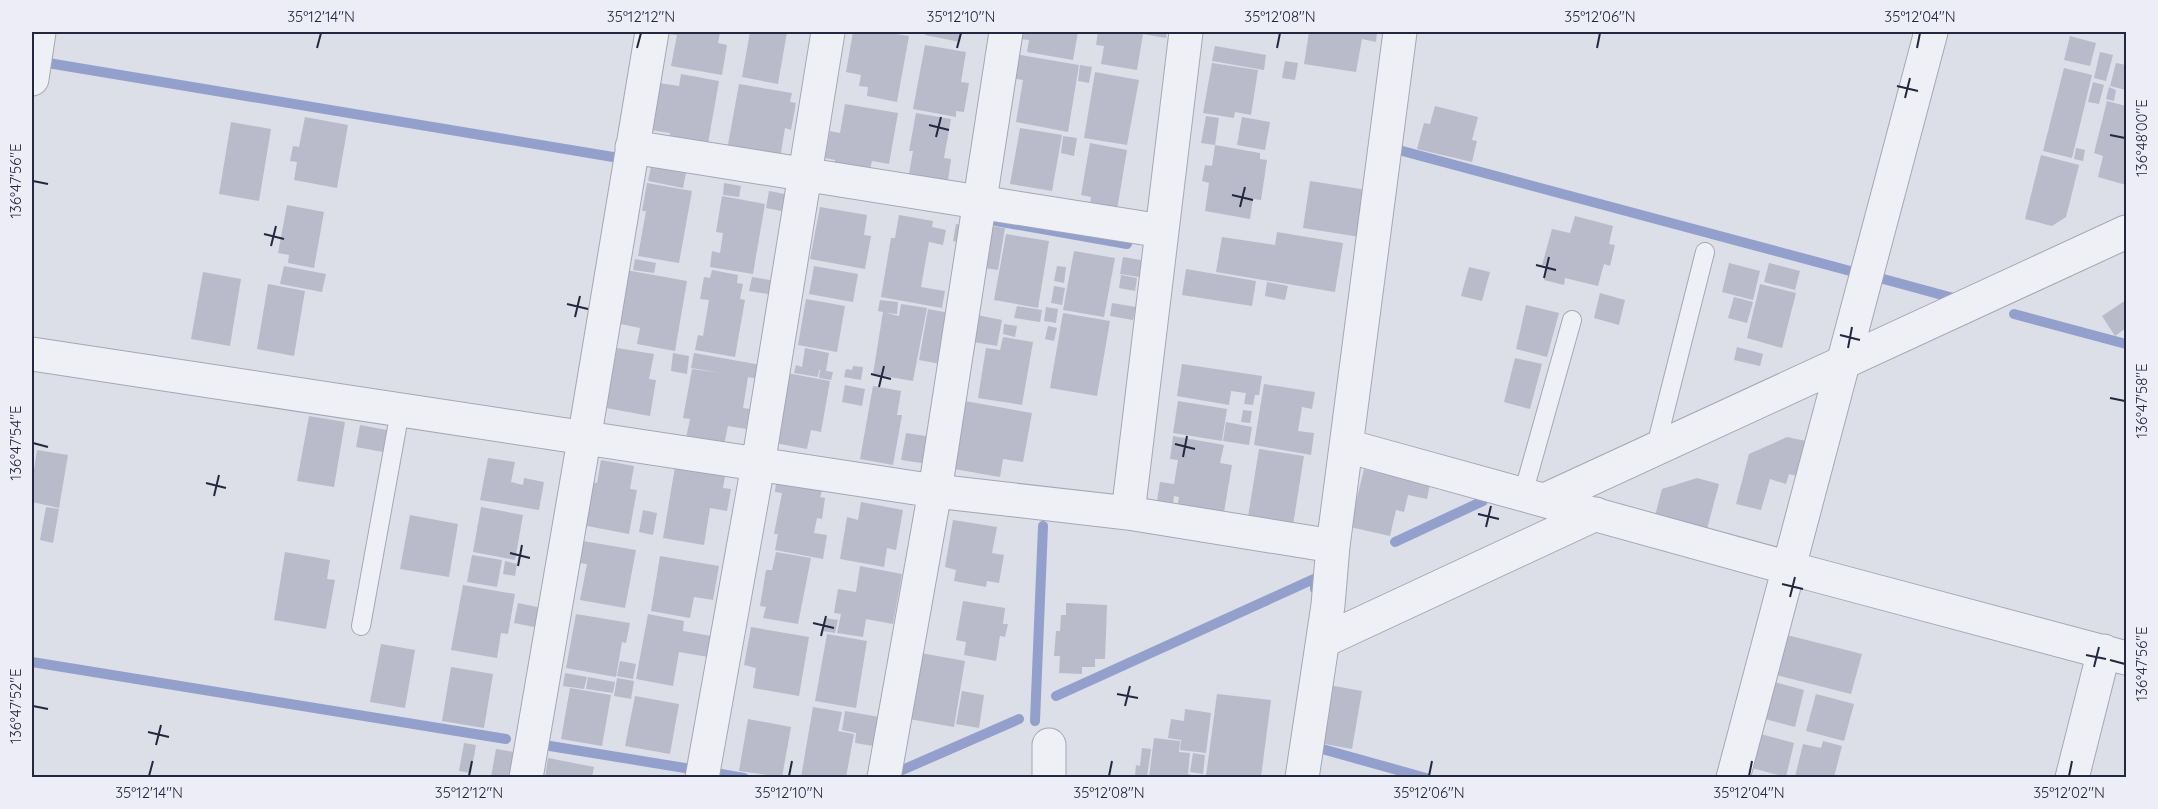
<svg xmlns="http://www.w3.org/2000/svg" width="2158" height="809" font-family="Quicksand,sans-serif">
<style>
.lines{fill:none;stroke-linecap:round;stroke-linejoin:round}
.stream{stroke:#93a0cc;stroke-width:10}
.building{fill:#b9bbcb}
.lane-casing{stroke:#a5a7b6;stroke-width:20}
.street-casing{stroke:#a5a7b6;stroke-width:35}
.lane{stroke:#eff0f6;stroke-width:18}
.street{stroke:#eff0f6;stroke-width:33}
.ticks{fill:none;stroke:#242740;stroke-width:2}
.neatline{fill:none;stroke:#242740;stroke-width:2}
.ticks-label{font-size:15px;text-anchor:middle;fill:#242740}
</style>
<rect width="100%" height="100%" fill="#dcdee8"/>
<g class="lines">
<!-- stream -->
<path class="stream" d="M48,63L619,158L620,150
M1395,149L1854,272
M996,221L1127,244
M1876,277L1957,299
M2014,314L2126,344
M1395,542L1483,501
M32,662L506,739
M1056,696L1316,578L1315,589
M1035,721L1043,526
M550,746L691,769
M1315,747L1426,778
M900,771L1019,719
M721,774L744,778"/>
</g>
<!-- building -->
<path class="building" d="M668,32H720L718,43L727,45L722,75L671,66L677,35L668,34Z
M750,32H787L778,84L742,77Z
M853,32H883L909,36L897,102L867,96L868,87L859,86L861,75L846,72Z
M926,32H962L960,42L925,35Z
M1022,32H1078L1073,60L1027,52L1029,40L1021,39Z
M1098,32H1167L1166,38L1143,34L1137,70L1101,64L1104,46L1096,45Z
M1309,32H1377L1376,42L1362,39L1356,72L1304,64Z
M2070,36L2096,43L2090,66L2064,60Z
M925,45L966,52L961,82L969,83L964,112L956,111V117L913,109Z
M1215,46L1266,55L1264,70L1212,61Z
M2100,52L2113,55L2106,81L2094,78Z
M1015,54L1079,65L1068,132L1016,122L1023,80L1011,78Z
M1285,61L1298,63L1295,80L1282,78Z
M1212,63L1258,70L1251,115L1235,112L1234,118L1203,113Z
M2116,63L2126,65V90L2110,86Z
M1080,65L1092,67L1089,83L1078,81Z
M2064,68L2092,75L2072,158L2043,151Z
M1095,72L1139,80L1127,145L1084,138Z
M681,74L719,81L707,149L669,142L670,133L651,130L659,83L679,86Z
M2093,82L2104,85L2099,104L2088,102Z
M739,84L792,93L790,102L796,103L791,130L785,128L780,159L727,150Z
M2109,87L2116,90L2114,101L2106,99Z
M2107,101L2126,106V185L2098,177L2103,156L2094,153Z
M845,104L898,113L889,164L872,161L868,177L833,171L835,160L825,158L830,131L840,133Z
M1435,106L1478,117L1472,140L1477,141L1472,162L1417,149L1424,123L1430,124Z
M916,113L951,119L944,158L951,159L947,187L908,180L913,151H909Z
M1206,116L1219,118L1215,145L1201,143Z
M305,117L348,125L337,188L294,180L297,162L290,161L293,146L299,147Z
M1242,117L1270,122L1265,150L1237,145Z
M231,122L271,129L259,201L219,194Z
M1020,128L1062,135L1052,191L1010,184Z
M1063,136L1077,138L1074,156L1061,153Z
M1090,143L1127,150L1117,210L1090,205L1091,197L1081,195Z
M1215,145L1260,153V159L1267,160L1261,200L1253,199L1250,219L1205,211L1209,183L1202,181L1205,165L1212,166Z
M2076,148L2085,150L2083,161L2074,159Z
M2041,155L2079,165L2066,217L2052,226L2025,219Z
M651,167L686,173L683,188L648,181Z
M1310,181L1367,190L1360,237L1303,228Z
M647,183L692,191L679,263L638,256L646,211H642Z
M724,183L741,186L739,197L723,195Z
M769,191L795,196L792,213L766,208Z
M722,196L765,204L753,274L710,267L712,251L720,253L723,233L716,232Z
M287,205L324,212L314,268L288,263L289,255L278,253Z
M820,207L867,215L864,235L871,236L865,269L810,259Z
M899,215L933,221L932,227L946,230L943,245L929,242L921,287L945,291L942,308L881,297L891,238H895Z
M1575,216L1613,226L1609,244L1615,245L1610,266L1604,264L1598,286L1565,278L1564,285L1544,280L1548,266L1542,265L1552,229L1570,233Z
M956,224L970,226L966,244L953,241Z
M991,226L1005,228L998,270L984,268Z
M1277,232L1343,243L1335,292L1216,272L1222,237L1275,245Z
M1006,234L1049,241L1038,308L994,300Z
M1074,251L1115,258L1104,317L1063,310Z
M1123,257L1147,261L1145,278L1120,274Z
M635,259L656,263L654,273L633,270Z
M1729,263L1760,271L1753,300L1722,292Z
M1769,263L1800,271L1795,290L1764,282Z
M284,266L326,274L322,292L280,284Z
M814,266L858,274L853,302L809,294Z
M1057,266L1066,267L1064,283L1054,281Z
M1469,267L1490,272L1482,301L1461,296Z
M1186,269L1256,281L1252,306L1182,295Z
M626,270L687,281L675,351L637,344L640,328L616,323Z
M712,270L738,275L737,283L743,284L740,299L745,300L735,357L695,350L698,335L703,336L709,300L700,299L704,277L710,278Z
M203,272L241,279L230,346L191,339Z
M1121,275L1137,278L1135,291L1119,288Z
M752,277L776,281L774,295L749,291Z
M1267,282L1288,286L1285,300L1265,296Z
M268,284L305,291L294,356L257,349Z
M1760,284L1796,293L1782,348L1747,338Z
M1054,286L1065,288L1062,305L1051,303Z
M1600,293L1625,300L1619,325L1594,318Z
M1734,297L1753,302L1747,323L1728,318Z
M806,299L845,306L837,352L798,345Z
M880,300L898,302L897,314L886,313L899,316L901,304L927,308L913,381L873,374L883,312L878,311Z
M2126,300V328L2115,336L2102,316Z
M1112,303L1136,307L1133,320L1110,316Z
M1526,305L1559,313L1547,357L1516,349Z
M1017,306L1042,310L1040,322L1014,318Z
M1046,307L1058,309L1056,323L1044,321Z
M928,309L955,314L946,365L919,360Z
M1063,313L1110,321L1097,396L1050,388Z
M977,315L1002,320L997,346L973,342Z
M1004,324L1017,326L1015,337L1003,334Z
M1048,326L1057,328L1054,341L1045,339Z
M1003,337L1033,342L1022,405L978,398L986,348L1000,350Z
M1737,347L1763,354L1760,366L1734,360Z
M617,348L654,354L649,379L656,380L650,416L606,408Z
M805,348L829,353L826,371L833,372L831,380L819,378L820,370H819L818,377L794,373L796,365L802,367Z
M673,353L689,356L687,374L671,371Z
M694,353L761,365L758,379L748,377L743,408L750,409L746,429L728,426L724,445L686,438L690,419L683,418L692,369L722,373L691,368Z
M1515,358L1542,364L1530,409L1504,402Z
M1182,364L1262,376L1259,395H1255L1253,405L1244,404L1246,393L1231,391L1229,405L1177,396Z
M853,366L863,367L861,380L844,377L846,369L852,370Z
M787,373L830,381L821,432L811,430L807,449L775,443Z
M1264,384L1315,392L1312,409L1302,407L1298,431L1314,433L1311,455L1254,445Z
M845,385L865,389L862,406L842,402Z
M873,386L901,391L897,415H902L893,465L860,459Z
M965,401L1032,413L1023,462L1003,459L1000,477L954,469Z
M1178,401L1227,409L1222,441L1173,433Z
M1243,410L1252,411L1250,423L1241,422Z
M309,416L345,422L334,487L297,481Z
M1226,422L1252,427L1249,445L1223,441Z
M360,425L387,430L383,452L356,447Z
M906,433L932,437L928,464L901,460Z
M1173,436L1224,445L1220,463L1232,465L1224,512L1204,508L1202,519L1176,514L1179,497L1174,496L1173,504L1157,501L1160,482L1174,484L1178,460L1170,459Z
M1787,437L1806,441L1797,476L1789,474L1786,484L1770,479L1761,510L1736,504L1749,454Z
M1259,449L1304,456L1293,525L1248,517Z
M37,450L68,455L59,508L32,502V483Z
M488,458L515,462L511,482L523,485L524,478L544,482L539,510L480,500Z
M601,460L634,466L630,489L637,490L629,534L582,525L590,482L597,483Z
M675,467L725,476L723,488L731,489L727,511L710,508L704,545L663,538Z
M1364,469L1430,484L1427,499L1408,495L1404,512L1396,510L1390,536L1350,527Z
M1697,478L1719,484L1707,529L1655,516L1662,489Z
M776,483L822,491L820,497L825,498L822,519L817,518L814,533L827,535L823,559L775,550L778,534H774L782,493L775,492Z
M861,502L903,510L896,550L887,548L884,567L840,559L847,517L858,520Z
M46,507L59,509L53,543L40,540Z
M481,507L523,515L515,560L473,552Z
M643,510L657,513L653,535L639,532Z
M410,515L458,524L449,577L400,569Z
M953,520L997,527L992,553L1004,555L999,583L987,581L986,587L954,581L956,570L945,567Z
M583,541L636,550L625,608L580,600L587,564L579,563Z
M285,552L330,560L327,579L335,580L326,629L274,620Z
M776,552L811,558L798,624L763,618L766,607L760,606L766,570H772Z
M472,555L502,560L497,587L467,582Z
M660,556L719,566L713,600L694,597L690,618L651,611Z
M505,561L517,564L515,576L503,574Z
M860,566L902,574L893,624L866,619L863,637L837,633L841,614L834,613L838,589L856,592Z
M463,585L515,594L508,634L501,633L497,658L451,650Z
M963,601L1005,608L1003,624H1008L1005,637L1000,636L996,661L964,655L966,642L956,640Z
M518,603L542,608L539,628L514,623Z
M1066,603L1107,605L1105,659H1095V667H1082V674L1059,673L1060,656H1054L1056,631H1060L1061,615H1066Z
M576,614L630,623L626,643L622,642L616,677L566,668Z
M648,614L684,621L683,631L717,637L714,658L679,652L673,686L636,679Z
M825,618L838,620L835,633L823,631Z
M751,627L809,637L799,696L753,688L756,668L744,665Z
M827,634L867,641L856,708L815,701Z
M1787,635L1862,654L1851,694L1776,675Z
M381,644L415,650L405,708L370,702Z
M921,653L965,661L954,727L909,719Z
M620,661L636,664L633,679L617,676Z
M451,667L493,674L484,728L442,721Z
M565,673L587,677L584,689L563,686Z
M588,677L615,682L613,693L586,689Z
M617,678L634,681L631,699L614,696Z
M1767,680L1804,690L1795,727L1765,719Z
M1329,685L1362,691L1352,749L1319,743Z
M570,688L611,695L602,746L561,739Z
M962,691L984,695L979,728L956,724Z
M1217,694L1271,700L1261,777L1206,776Z
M1816,694L1854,704L1844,741L1806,731Z
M635,696L679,704L670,754L625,746Z
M813,707L842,712L838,731L854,734L846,777H801Z
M1185,709L1211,713L1206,753L1180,750L1181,740L1168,738L1171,719L1184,721Z
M845,711L885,718L880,747L855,743L856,733L842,730Z
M748,719L791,727L782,777L739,771Z
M1757,733L1794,743L1786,777L1748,767Z
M1154,738L1180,741L1179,752L1190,753L1188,774L1192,775L1191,777H1149Z
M1823,741L1842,746L1834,777H1795L1803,744L1821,748Z
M464,743L476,745L471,773L459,771Z
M1142,748L1151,749L1147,777H1135L1136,765L1140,766Z
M496,749L521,753L516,777H491Z
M1193,753L1205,755L1203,774L1190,772Z
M548,758L594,767L592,777H545Z"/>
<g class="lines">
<defs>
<path id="lane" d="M1655,450L1705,252
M1523,494L1572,320
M361,626L400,411"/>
<path id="street" d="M32,79L39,32
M632,147L1162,231
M32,354L935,491L1128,513L1333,546
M1347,446L1789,568L2126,658
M1545,500L2126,232
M1128,513L1186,32
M1323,641L1596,514
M526,778L584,440L652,32
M702,778L758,465L828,32
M884,778L935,491L1006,32
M1049,778V745
M1302,778L1328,605L1333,546L1400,32
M1733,778L1931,32
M2072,778L2104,651"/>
</defs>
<!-- lane casing -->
<use href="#lane" class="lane-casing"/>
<!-- street casing -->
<use href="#street" class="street-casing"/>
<!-- lane -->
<use href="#lane" class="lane"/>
<!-- street -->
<use href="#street" class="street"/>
</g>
<!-- ticks -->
<path class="ticks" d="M317,48L321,33M637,48L641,33M957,48L961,33M1277,48L1280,33M1597,48L1600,33M1917,48L1920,33M1897,86L1918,91M1905,98L1910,78M929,125L949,130M2110,135L2125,138M936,137L941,117M33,181L48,184M1232,195L1253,200M1240,207L1245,187M264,234L284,239M271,246L276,226M1536,265L1556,270M1544,278L1549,257M567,304L588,309M575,317L580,296M1840,335L1860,340M1848,348L1852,327M871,374L891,379M879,387L884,366M2110,398L2125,401M33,443L48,447M1175,444L1195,449M1183,457L1187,436M206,483L226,488M214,496L219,475M1478,514L1499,519M1486,527L1491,506M510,553L530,558M518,566L522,545M1782,584L1803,589M1790,597L1795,577M813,623L834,628M821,636L826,616M2086,655L2106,659M2110,660L2125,664M2094,667L2099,647M1117,694L1138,698M33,706L48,709M1125,706L1130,686M148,732L169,737M156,745L161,725M149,776L153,761M469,776L472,761M789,776L792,761M1109,776L1112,761M1429,776L1432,761M1749,776L1752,761M2069,776L2072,761"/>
<!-- border -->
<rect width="2158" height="809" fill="none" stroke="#ecedf6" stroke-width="66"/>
<rect x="33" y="33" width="2092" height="743" class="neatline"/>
<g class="ticks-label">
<text x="321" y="22">35°12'14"N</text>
<text x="641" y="22">35°12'12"N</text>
<text x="961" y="22">35°12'10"N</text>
<text x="1280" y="22">35°12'08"N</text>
<text x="1600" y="22">35°12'06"N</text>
<text x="1920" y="22">35°12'04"N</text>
<text transform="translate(2142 138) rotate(-90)" y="5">136°48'00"E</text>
<text transform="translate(16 181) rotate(-90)" y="5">136°47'56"E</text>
<text transform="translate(2142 401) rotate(-90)" y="5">136°47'58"E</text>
<text transform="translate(16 443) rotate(-90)" y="5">136°47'54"E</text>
<text transform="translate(2142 664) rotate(-90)" y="5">136°47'56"E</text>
<text transform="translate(16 706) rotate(-90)" y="5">136°47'52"E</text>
<text x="149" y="798">35°12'14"N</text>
<text x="469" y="798">35°12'12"N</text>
<text x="789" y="798">35°12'10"N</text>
<text x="1109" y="798">35°12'08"N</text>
<text x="1429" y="798">35°12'06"N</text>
<text x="1749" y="798">35°12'04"N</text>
<text x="2069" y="798">35°12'02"N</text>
</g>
</svg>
